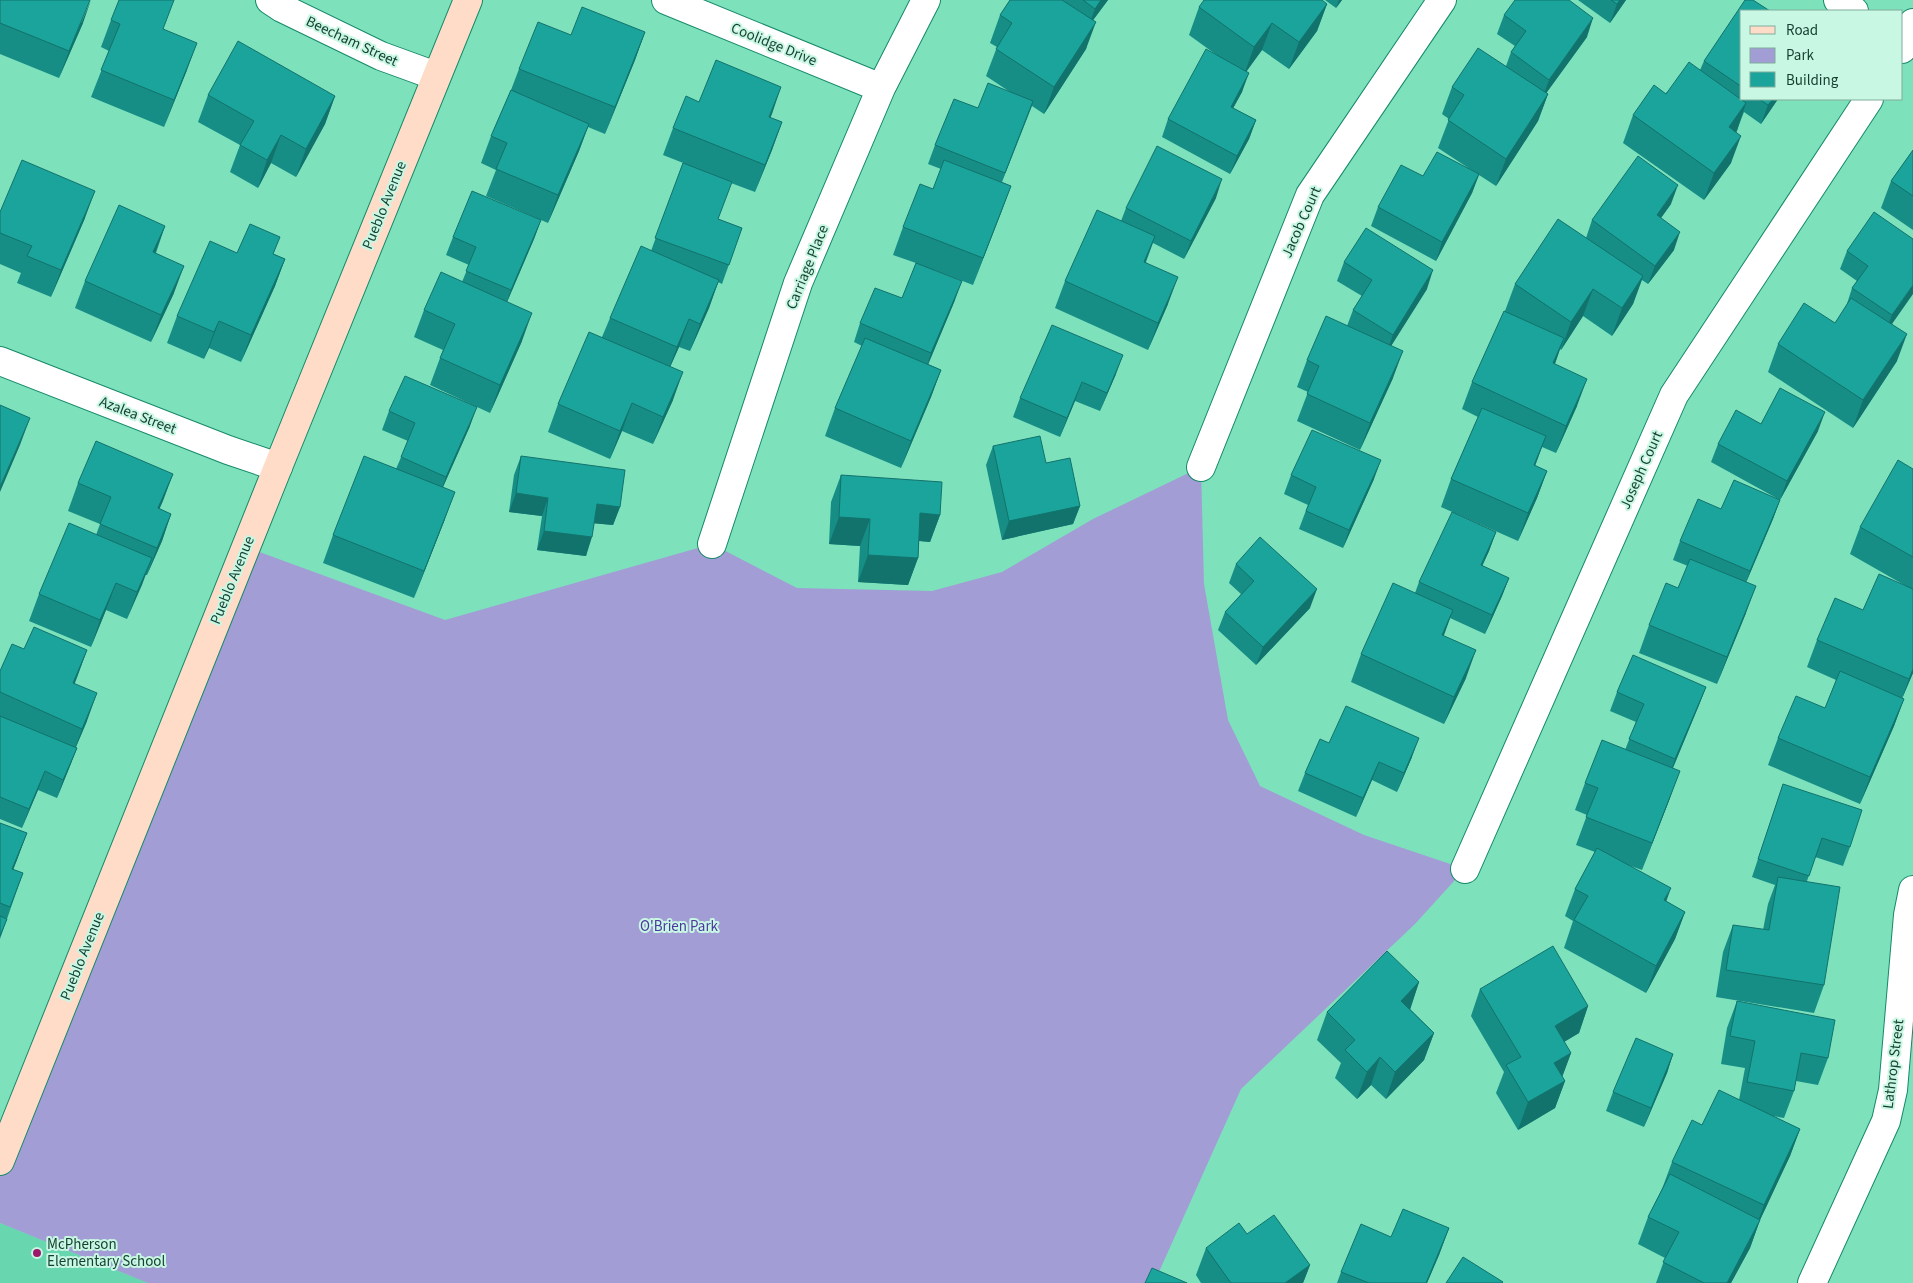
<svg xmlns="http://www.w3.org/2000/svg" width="1913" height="1283" font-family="'Source Sans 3',sans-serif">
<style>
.built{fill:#68d6af}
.green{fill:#a29dd5}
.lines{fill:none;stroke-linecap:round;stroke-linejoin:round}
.street-casing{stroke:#168969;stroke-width:30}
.secondary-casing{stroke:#168969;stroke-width:30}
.street{stroke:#fff;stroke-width:28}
.secondary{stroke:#ffdcc8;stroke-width:28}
.wall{fill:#168d85}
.shaded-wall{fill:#12736c}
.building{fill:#1aa49b;stroke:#12736c}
.poi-dot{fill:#9b186b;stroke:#c8f7e3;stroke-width:2}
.labels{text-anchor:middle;stroke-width:4;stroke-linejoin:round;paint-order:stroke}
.street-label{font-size:15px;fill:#143f30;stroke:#c8f7e3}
.park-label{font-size:15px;fill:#4e37a0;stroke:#c8f7e3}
.poi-label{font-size:15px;fill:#143f30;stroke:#c8f7e3;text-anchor:start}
</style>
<rect width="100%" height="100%" fill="#7de1bc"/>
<!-- built -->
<path class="built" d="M0,1223L148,1283H0Z"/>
<!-- green -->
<path class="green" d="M1201,467L1204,584L1228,720L1260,786L1364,835L1465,869L1415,924L1241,1089L1154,1283H148L0,1223V1161L246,547L445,620L712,544L797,588L932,591L1002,572L1093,519Z"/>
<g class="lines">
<defs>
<path id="street" d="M270,0L282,8L381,56L436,76
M666,0L881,88
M1838,0L1854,11
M1902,49L1913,23
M0,361L228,450L278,467
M1201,467L1310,195L1442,0
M712,544L798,283L881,88L926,0
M1465,869L1674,395L1869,99
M1812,1283L1886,1121L1893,1090L1908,915L1913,890"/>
<path id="secondary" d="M0,1161L278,467L468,0"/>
</defs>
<!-- street casing -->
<use href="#street" class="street-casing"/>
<!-- secondary casing -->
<use href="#secondary" class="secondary-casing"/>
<!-- street -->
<use href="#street" class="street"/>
<!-- secondary -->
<use href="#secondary" class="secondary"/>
</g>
<!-- wall -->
<path class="wall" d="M0,0L83,23L59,78L0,54Z
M1010,0H1108L1093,20L1086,49L1044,114L1032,106L1002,182L1011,186L973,285L934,270L955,300L928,364L941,370L931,397L901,468L825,436L835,408L862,346L854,342L860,323L902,298L916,263L893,255L903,227L933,189L941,169L928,164L935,145L978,108L1010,92L986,76L997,47L990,43L1000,15Z
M1325,0H1342L1336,8Z
M1578,0H1626L1610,23Z
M1327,4L1317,31L1289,69L1262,50L1246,71L1242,92L1233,108L1256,120L1249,139L1230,174L1162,137L1168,119L1218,56L1189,35L1199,7Z
M1742,11V99H1778L1761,124L1744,112L1736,132L1731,163L1704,200L1623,143L1633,115L1700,70L1704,61Z
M1504,15L1587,37L1546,93L1548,94L1538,121L1496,186L1479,175L1472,193L1436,261L1371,226L1378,207L1423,176L1476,173L1438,148L1449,119L1442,114L1452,87L1506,66L1511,52L1515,46L1497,34Z
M111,20L164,29L187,70L164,127L91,97L109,51L101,47Z
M645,32L635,60L605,134L588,127L579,151L548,223L486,196L496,170L481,163L491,136L511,90L519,69L571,35Z
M208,95L335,96L325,124L296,177L271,163L258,188L230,172L240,145L198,122Z
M699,102L770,118L782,122L772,150L755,192L731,183L718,219L742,228L722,284L718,282L709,308L690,351L679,347L670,367L673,400L653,444L622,431L610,459L548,432L558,404L602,337L610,318L651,251L683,163L696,168L663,155L673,128Z
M1913,150V230L1881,208L1891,181Z
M1216,198L1184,259L1153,243L1146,262L1168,304L1148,350L1055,308L1065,281L1121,221L1126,208Z
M1671,204L1661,218L1674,250L1648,284L1642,280L1633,304L1612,336L1583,316L1561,350L1560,349L1555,364L1577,406L1556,453L1542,447L1535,466L1547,471L1537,498L1518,541L1441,507L1451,479L1478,417L1462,409L1472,382L1505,311L1515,284L1586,238L1592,220Z
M0,212L85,218L51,297L17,283L21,273L0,264Z
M541,220L534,239L507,302L522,341L490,413L430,385L443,350L414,337L424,310L462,282L469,265L446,255L453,237Z
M165,226L156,253L174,293L151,342L75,308L85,281Z
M1913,239L1892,324L1897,361L1853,428L1768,372L1778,344L1835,323L1846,307L1852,288L1857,281L1840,269L1847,251Z
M237,253L274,254L285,259L275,286L241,362L209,348L204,359L167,343L177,316Z
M1344,262L1427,289L1391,346L1393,378L1360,450L1297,421L1308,392L1297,387L1307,360L1347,326L1353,310L1362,296L1337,281Z
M1116,374L1100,411L1075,401L1060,437L1013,417L1020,398Z
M389,411L470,426L443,487L445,519L414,598L323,563L333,535L396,469L408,441L382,430Z
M1761,424L1818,431L1780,500L1711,462L1718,444Z
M993,446L1046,463L1080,506L1073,524L1002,540L986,465Z
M521,456L620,507L613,525L594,523L586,556L537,550L542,516L509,512L514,475Z
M1913,469V673L1902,698L1904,699L1894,726L1860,804L1768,765L1778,738L1825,708L1836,680L1807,667L1817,640L1863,610L1906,586L1850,554L1860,527Z
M173,474L159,509L171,514L162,541L147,575H145L127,619L106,610L91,647L29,621L39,594L96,535L100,524L68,511L78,483Z
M841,475L940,515L930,542L919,541L918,558L908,585L858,582L860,546L829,544L831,502Z
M1291,475L1374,479L1343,548L1299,529L1308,505L1284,494Z
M1780,500L1773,519L1746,582V613L1717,684L1639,653L1649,625L1678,588L1688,566L1673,560L1680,541L1721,509Z
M1496,532L1489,551L1482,566L1509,578L1502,596L1485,634L1450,618L1443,636L1466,678L1444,724L1351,682L1361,654L1415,593L1419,582Z
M1236,564L1310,608L1256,665L1218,630L1225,612L1241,594L1229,583Z
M24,649L87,650L75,683L87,721L76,747L77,748L70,766L57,798L38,790L22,828L0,819V671Z
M1706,687L1699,705L1673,768L1670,798L1642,870L1628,865L1666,901L1685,912L1675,939L1646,993L1564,948L1573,921L1565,916L1575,889L1595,852L1576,845L1587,815L1575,810L1585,783L1625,750L1636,722L1610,711L1617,692Z
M1329,743L1412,757L1397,792L1372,780L1356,817L1298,791L1305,773Z
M1783,784L1850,847L1843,866L1815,857L1807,881L1824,985L1814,1013L1716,997L1723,952L1733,925L1763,930L1768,904L1775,885L1752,877Z
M0,823L27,833L13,870L23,873L0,939Z
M1419,982L1410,1009L1434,1033L1424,1060L1386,1099L1371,1085L1357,1099L1335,1078L1341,1063L1317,1040L1327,1012Z
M1480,989L1588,1006L1579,1033L1564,1042L1571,1053L1562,1077L1565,1081L1555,1108L1518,1130L1496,1093L1504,1072L1471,1016Z
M1737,1001L1828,1058L1818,1085L1796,1081L1794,1091L1784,1118L1773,1116L1800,1129L1790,1156L1760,1220L1750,1248L1731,1283H1656L1665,1258L1638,1244L1648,1217L1662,1189L1672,1162L1702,1125L1739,1100L1745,1068L1721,1064L1727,1028Z
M1673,1054L1667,1073L1644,1127L1606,1111L1613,1092Z
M1449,1228L1439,1255L1427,1283H1337L1341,1272L1391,1237Z
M1247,1234L1310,1265L1303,1283H1201L1196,1275L1206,1248Z"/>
<!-- shaded-wall -->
<path class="shaded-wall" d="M91,0L83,23L59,78L69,51Z
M1101,0H1108L1088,27L1095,9Z
M1339,0H1342L1336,8Z
M1620,0H1626L1610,23L1617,4Z
M1327,4L1317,31L1289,69L1299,42Z
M1593,18L1587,37L1542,99L1549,80Z
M1096,22L1086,49L1044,114L1054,87Z
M1272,23L1262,50L1244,75L1254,47Z
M645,32L635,60L605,134L615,107Z
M197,43L187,70L164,127L174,100Z
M1249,73L1242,92L1224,125L1231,107Z
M781,87L772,114L759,144L769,117Z
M1548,94L1538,121L1496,186L1506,159Z
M335,96L325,124L296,177L306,149Z
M1773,99H1778L1761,124L1768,105Z
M1033,101L1026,120L998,191Z
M1746,103L1737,131L1719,154L1729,127Z
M1256,120L1249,139L1230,174L1237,156Z
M782,122L772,150L755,192L765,165Z
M589,124L579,151L548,223L558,195Z
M281,135L271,163L258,188L267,160Z
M1741,136L1731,163L1704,200L1714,173Z
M1479,174L1472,193L1436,261L1442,242Z
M1222,179L1216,198L1184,259L1191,241Z
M1678,185L1671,204L1650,233L1657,215Z
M1011,186L1001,213L973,285L983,258Z
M95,191L85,218L51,297L61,270Z
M541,220L534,239L504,309L511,290Z
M165,226L155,253L153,252Z
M1680,232L1674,250L1648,284L1655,266Z
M1155,236L1145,263L1144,262Z
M285,259L275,286L241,362L251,335Z
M184,266L174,293L151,342L161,315Z
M1433,270L1427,289L1386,354L1393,335Z
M1643,276L1633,304L1612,336L1622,308Z
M1178,277L1168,304L1148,350L1158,323Z
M719,280L709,308L690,351L700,324Z
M962,281L955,300L925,372L931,353Z
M1913,285V294L1885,334L1892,315Z
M1593,289L1583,316L1561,350L1571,322Z
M532,313L522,341L490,413L500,385Z
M689,319L679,347L667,374L677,347Z
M219,321L209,348L204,359L214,332Z
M1907,334L1897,361L1853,428L1863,400Z
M1564,338L1554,366L1553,363Z
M1403,351L1393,378L1360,450L1370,423Z
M1123,355L1116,374L1100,411L1107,393Z
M941,370L931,397L901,468L911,441Z
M683,372L673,400L653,444L663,417Z
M1587,379L1577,406L1556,453L1566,426Z
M1082,382L1075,401L1060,437L1067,418Z
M632,403L622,431L610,459L620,431Z
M477,407L470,426L439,496L446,477Z
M1825,412L1818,431L1780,500L1787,481Z
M30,418L20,445L0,492V487Z
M1546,436L1536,463L1524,492L1534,465Z
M1381,460L1374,479L1343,548L1349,530Z
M1547,471L1537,498L1518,541L1528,513Z
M173,474L163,501L148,535L158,508Z
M455,492L445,519L414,598L424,571Z
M516,493L548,498L542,516L509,512Z
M1780,500L1773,519L1743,590L1750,571Z
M597,504L620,507L613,525L590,523Z
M1080,506L1073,524L1002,540L1009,521Z
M920,513L940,515L930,542L910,540Z
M171,514L162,541L147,575L157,548Z
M839,517L870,519L860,546L829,544Z
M544,531L592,537L586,556L537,550Z
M1496,532L1489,551L1474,584L1481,565Z
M868,555L918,558L908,585L858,582Z
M152,558L142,585L127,619L137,592Z
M1509,578L1502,596L1485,634L1492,615Z
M116,583L106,610L91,647L100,620Z
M1756,586L1746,613L1717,684L1727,657Z
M1317,589L1310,608L1256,665L1263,647Z
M1453,610L1443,638L1442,635Z
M87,650L77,677L63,710L73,683Z
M1476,650L1466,678L1444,724L1454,697Z
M1913,669V673L1899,706L1909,679Z
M1706,687L1699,705L1669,777L1675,759Z
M97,693L87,721L72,756L82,729Z
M1904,699L1894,726L1860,804L1870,777Z
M1419,738L1412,757L1397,792L1404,773Z
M77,748L70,766L57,798L63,780Z
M1379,762L1372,780L1356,817L1363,798Z
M45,771L38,790L22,828L29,809Z
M1680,771L1670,798L1642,870L1652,843Z
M27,833L17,860L2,897L12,869Z
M1671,888L1661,916L1664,900Z
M1685,912L1675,939L1646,993L1656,966Z
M1419,982L1410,1010L1401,1001Z
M1588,1006L1579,1033L1545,1053L1555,1026Z
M1434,1033L1424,1060L1386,1099L1395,1072Z
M1571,1053L1561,1080L1554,1063Z
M1673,1054L1667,1073L1644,1127L1651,1108Z
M1380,1057L1371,1085L1357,1099L1367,1072Z
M1565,1081L1555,1108L1518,1130L1528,1102Z
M1800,1129L1790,1156L1760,1220L1750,1248L1731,1283H1727L1755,1229L1764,1205Z
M1449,1228L1439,1255L1427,1283H1426Z
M1310,1265L1303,1283H1285Z"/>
<!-- building -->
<path class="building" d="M0,0H90L69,51L0,23Z
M119,0H174L163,29L197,43L174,100L101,70L120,24L111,20Z
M1010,0H1062L1096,22L1054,87L996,49L1012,23L1000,15Z
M1083,0H1101L1095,9Z
M1204,0H1322L1327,4L1299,42L1272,23L1254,47L1199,7Z
M1515,0H1569L1593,18L1549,80L1511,52L1526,31L1504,15Z
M1611,0H1620L1617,4Z
M1745,0H1753L1770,11H1742V87L1704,61Z
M582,7L645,32L615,107L519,69L538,22L571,35Z
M238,41L335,96L306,149L281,135L267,160L240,145L254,121L208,95Z
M1478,48L1548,94L1506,159L1448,120L1464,95L1452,87Z
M1206,49L1249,73L1231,107L1256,120L1237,156L1168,119Z
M716,60L781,87L769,117L782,122L765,165L673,128L686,96L699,102Z
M1689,62L1746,103L1729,127L1741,136L1714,173L1633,115L1654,85L1666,94Z
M988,83L1033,101L1005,173L935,145L954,99L978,108Z
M511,90L589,124L558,195L496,169L507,143L491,136Z
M1759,99H1773L1768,105Z
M1157,146L1222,179L1191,241L1126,208Z
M1913,150V196L1891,181Z
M1437,152L1479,174L1442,242L1378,207L1401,165L1423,176Z
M1638,156L1678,185L1657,215L1680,232L1655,266L1592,220Z
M22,160L95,191L61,270L27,256L32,246L0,233V212Z
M944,160L1011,186L983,258L903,227L920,184L933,189Z
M683,163L732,182L718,219L742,228L729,265L655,238Z
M472,191L541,220L511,290L466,271L476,247L453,237Z
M119,205L165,226L153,252L184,266L161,315L85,281Z
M1097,210L1155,236L1144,262L1178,277L1158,323L1065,281Z
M1874,212L1913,239V285L1892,315L1852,288L1868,266L1847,251Z
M1558,219L1643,276L1622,308L1593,289L1571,322L1515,284Z
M250,224L280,237L273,254L285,259L251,335L219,321L214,332L177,316L210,241L237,253Z
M1366,228L1433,270L1393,335L1353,310L1372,280L1344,262Z
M641,246L719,280L700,324L689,319L677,347L610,318Z
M916,263L962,281L931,353L860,323L875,288L902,298Z
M441,272L532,313L500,385L440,358L455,324L424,310Z
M1851,298L1907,334L1863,400L1778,344L1804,303L1835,323Z
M1504,311L1564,338L1553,363L1587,379L1566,426L1472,382Z
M1326,316L1403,351L1370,423L1307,394L1319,366L1307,360Z
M1052,325L1123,355L1107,393L1082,382L1067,418L1020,398Z
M589,332L683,372L663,417L632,403L620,431L558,404Z
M865,338L941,370L911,441L835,408Z
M405,376L477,407L446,477L401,457L415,423L389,411Z
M1780,388L1825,412L1787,481L1718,444L1736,410L1761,424Z
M0,405L30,418L0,487Z
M1482,408L1546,436L1534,465L1547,471L1528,513L1451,479Z
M1312,430L1381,460L1349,530L1306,511L1316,487L1291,475Z
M1040,436L1046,463L1070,458L1080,506L1009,521L993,446Z
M96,441L173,474L158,508L171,514L157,548L100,524L111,497L78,483Z
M364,456L455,492L424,571L333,535Z
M521,456L625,470L620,507L597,504L592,537L544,531L548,498L516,493Z
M1898,460L1913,469V557L1860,527Z
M841,475L942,482L940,515L920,513L918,558L868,555L870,519L839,517Z
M1734,480L1780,500L1750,571L1680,541L1698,499L1721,509Z
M1452,512L1496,532L1481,565L1509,578L1492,615L1419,582Z
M69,523L152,558L137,592L116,583L100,620L39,594Z
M1260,537L1317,589L1263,647L1225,612L1254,581L1236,564Z
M1690,559L1756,586L1727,657L1649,625L1666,583L1678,588Z
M1879,574L1913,589V669L1909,679L1817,640L1835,598L1863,610Z
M1393,583L1453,610L1442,635L1476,650L1454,697L1361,654Z
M34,627L87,650L73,683L97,693L82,729L0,692V671L12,644L24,649Z
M1633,655L1706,687L1675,759L1629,739L1644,704L1617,692Z
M1840,671L1904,699L1870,777L1778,738L1796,696L1825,708Z
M1346,706L1419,738L1404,773L1379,762L1363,798L1305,773L1320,739L1329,743Z
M0,716L77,748L63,780L45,771L29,809L0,797Z
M1602,740L1680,771L1652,843L1586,817L1598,788L1585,783Z
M1783,784L1862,810L1850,847L1822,838L1809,876L1758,859Z
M0,823L27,833L12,869L23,873L10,907L0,903Z
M1597,848L1671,888L1664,900L1685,912L1656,966L1574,920L1588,896L1575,889Z
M1778,877L1840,887L1824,985L1726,970L1733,925L1769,930Z
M0,916L7,919L0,936Z
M1553,946L1588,1006L1555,1026L1571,1053L1554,1063L1565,1081L1528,1102L1506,1065L1521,1057L1480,989Z
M1387,951L1419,982L1401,1001L1434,1033L1395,1072L1380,1057L1367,1072L1345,1050L1355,1040L1327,1012Z
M1737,1001L1835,1020L1828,1058L1801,1053L1794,1091L1747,1082L1755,1041L1730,1036Z
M1636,1038L1673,1054L1651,1108L1613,1092Z
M1719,1090L1800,1129L1764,1205L1672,1162L1692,1120L1702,1125Z
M1670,1174L1760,1220L1727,1283H1704L1663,1262L1679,1232L1648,1217Z
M1403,1209L1449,1228L1426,1283H1369L1341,1272L1361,1224L1391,1237Z
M1274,1215L1310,1265L1285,1283H1231L1206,1248L1239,1223L1247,1234Z
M1463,1257L1503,1282L1502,1283H1446Z
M1152,1268L1187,1283H1145Z"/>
<!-- markers -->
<circle class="poi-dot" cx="37" cy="1253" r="5"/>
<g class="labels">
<!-- street labels -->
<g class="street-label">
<text transform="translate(352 41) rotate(25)" y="5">Beecham Street</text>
<text transform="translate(774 44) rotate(22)" y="5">Coolidge Drive</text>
<text transform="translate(384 205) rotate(-68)" y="5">Pueblo Avenue</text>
<text transform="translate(1301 222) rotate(-66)" y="5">Jacob Court</text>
<text transform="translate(807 267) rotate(-68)" y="5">Carriage Place</text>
<text transform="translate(138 415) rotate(21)" y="5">Azalea Street</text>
<text transform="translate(1641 470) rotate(-66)" y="5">Joseph Court</text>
<text transform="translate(232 580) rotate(-68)" y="5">Pueblo Avenue</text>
<text transform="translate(82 956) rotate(-68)" y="5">Pueblo Avenue</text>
<text transform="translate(1893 1064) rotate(-83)" y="5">Lathrop Street</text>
</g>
<!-- park labels -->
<g class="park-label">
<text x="679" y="931">O'Brien Park</text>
</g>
<!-- poi labels -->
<g class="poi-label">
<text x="47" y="1249">McPherson<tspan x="47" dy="17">Elementary School</tspan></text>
</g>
</g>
<!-- legend -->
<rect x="1740" y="10" width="162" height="90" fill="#c8f7e3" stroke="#80ad9b"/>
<rect x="1750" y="26" width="25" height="8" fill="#ffdcc8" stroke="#80ad9b"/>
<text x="1786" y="35" font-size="15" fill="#143f30">Road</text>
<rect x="1750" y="48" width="25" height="15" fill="#a29dd5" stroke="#80ad9b"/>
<text x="1786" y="60" font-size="15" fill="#143f30">Park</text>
<rect x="1750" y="72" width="25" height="15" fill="#1aa49b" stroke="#80ad9b"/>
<text x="1786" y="85" font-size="15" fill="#143f30">Building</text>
</svg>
